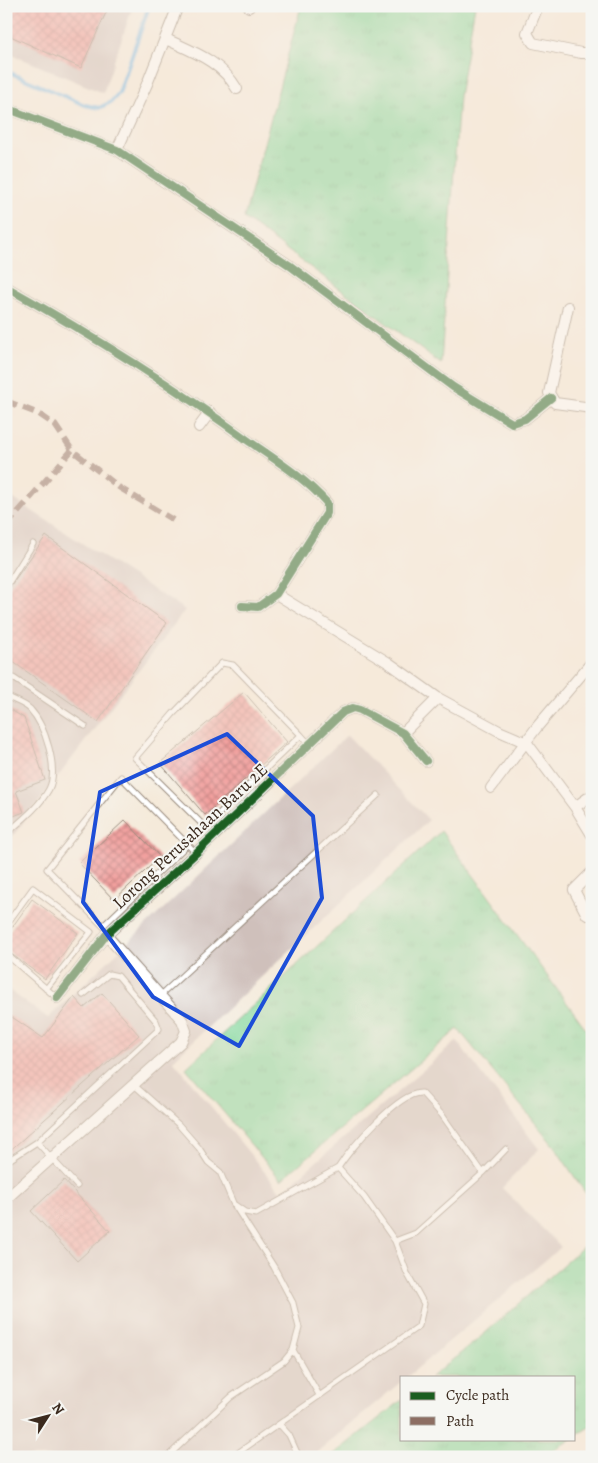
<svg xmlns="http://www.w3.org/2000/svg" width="598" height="1463" font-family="Alegreya,serif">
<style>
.industrial{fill:#cfc0bb}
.grass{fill:url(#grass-tufts);stroke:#5e815c}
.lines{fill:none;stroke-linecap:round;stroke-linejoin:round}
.stream{stroke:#6eb5e5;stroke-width:4}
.building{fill:url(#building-cross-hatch)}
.lane-casing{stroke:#988a7c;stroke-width:7}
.street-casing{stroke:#988a7c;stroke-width:12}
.lane{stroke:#fff;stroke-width:5}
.street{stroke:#fff;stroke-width:10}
.quiet{stroke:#8d6e63;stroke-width:6;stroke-dasharray:12 6;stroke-linecap:butt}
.cycleway-casing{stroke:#f6f6f2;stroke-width:11}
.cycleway{stroke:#1b5e20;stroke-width:8}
.marked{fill:none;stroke:#1d4ed8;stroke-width:4;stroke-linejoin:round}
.labels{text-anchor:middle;stroke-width:4;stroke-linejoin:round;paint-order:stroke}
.street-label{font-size:18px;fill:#3b2a1e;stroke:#f6f6f2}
</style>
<defs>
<pattern id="grass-tufts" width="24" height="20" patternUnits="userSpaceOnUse" patternTransform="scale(1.25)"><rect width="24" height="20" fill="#81d89b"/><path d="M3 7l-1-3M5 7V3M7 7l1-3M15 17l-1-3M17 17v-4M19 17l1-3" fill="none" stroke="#70ba85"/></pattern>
<pattern id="building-cross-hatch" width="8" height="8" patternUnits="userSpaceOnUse" patternTransform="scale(1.25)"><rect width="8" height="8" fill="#f19896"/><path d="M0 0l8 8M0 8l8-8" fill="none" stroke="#c47c7a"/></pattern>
</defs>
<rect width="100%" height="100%" fill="#f6f6f2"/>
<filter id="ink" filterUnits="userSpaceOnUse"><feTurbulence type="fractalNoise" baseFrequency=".02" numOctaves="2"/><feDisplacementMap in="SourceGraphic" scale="10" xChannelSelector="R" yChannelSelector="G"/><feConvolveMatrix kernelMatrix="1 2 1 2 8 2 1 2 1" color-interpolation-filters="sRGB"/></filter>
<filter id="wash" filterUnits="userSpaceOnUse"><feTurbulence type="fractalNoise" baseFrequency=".0096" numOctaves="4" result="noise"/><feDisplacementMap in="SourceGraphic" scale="20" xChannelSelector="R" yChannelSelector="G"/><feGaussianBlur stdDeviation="1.12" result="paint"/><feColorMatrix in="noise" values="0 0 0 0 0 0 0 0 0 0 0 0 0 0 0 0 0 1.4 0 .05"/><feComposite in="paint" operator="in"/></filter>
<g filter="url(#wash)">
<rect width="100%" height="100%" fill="#f5eada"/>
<!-- industrial -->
<path class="industrial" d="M6,6H133L103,93L6,52Z
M6,494L185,610L6,845Z
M347,735L429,820L173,1060L281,1192L457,1041L539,1149L502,1188L561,1247L407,1377H402V1381L311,1457H6V988L48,1018Z"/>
<!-- grass -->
<path class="grass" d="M301,6H475L459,96L441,364L244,218Z
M441,831L592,1037V1203L554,1146L458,1029L281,1180L186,1068Z
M592,1239V1425L574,1437V1377H431L477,1340Z
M402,1400V1439H571L544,1457H330Z"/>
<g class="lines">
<!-- stream -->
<path class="stream" d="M6,71L85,105L99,108L111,102L119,93L149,6"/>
</g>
<g id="blocks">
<!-- building -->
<path class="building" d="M6,6H109L81,68L6,34Z
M46,536L167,623L98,722L6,657V592Z
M244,692L287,742L205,815L160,763Z
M6,707L24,718L45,780L16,791L24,812L6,819Z
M125,820L160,857L114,900L79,863Z
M32,899L78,933L45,979L6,950V936Z
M102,993L139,1035L6,1154V1013L43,1038L74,997L84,1008Z
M64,1180L110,1231L77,1261L31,1211Z"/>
</g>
</g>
<g filter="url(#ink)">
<use href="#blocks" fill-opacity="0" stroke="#988a7c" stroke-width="1"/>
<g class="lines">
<defs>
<path id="lane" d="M6,587L33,544
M6,673L85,726
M6,696C13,700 24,703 30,709C45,725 59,769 49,789C39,807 21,821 6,834
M301,735L205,827L135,758L173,714L222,663L233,665L301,735L309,744
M187,845L103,926L47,869L121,777L196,853
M6,925L33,888L91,932L46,989
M6,954L57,998
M161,995L378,795
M134,1085L178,1124L199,1148L208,1162L220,1172L233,1203L274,1267L293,1303L299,1328L293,1350L319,1395
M6,1162L37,1142
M77,1186L37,1142L159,1029L156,1021L118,976L109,974L83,995
M235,1205L245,1212L256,1214L338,1168
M395,1241L416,1233L483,1173L506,1149
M280,1425L289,1435L299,1457
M167,1457L231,1397L284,1361L293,1350
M232,1457L419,1326L424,1304L407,1273L395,1241L364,1197L338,1168C350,1149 399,1091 422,1093L442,1115L483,1173"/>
<path id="street" d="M538,6L527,33L533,43L581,53H592
M249,7V6
M166,39C193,52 221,61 237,89
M6,108L117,150L289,265L453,387L512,423L525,419L551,398
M117,150L147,84L178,6
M6,287C90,334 172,385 250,442C276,460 306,479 327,503V513L276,594L258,607L242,606
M568,307L549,393L555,403L592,408
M199,427L210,412
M276,594L389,663L438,698L499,731L527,743L575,807L592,835
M403,733L438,698
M491,788L537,727L592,662
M575,807L592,795
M587,915L574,890L592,872
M57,998L106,935L196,853L343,712L353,708L360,710L403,733L426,761
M6,1199L181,1042L186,1031L182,1020L106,935"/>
</defs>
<!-- lane casing -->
<use href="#lane" class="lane-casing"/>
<!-- street casing -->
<use href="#street" class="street-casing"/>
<!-- lane -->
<use href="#lane" class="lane"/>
<!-- street -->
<use href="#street" class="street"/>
<!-- quiet -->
<path class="quiet" d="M6,401L39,414L55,425L72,450L120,488L173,520
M6,526L72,450"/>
<defs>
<path id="cycleway" d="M6,108L117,150L289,265L453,387L512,423L525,419L551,398
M6,287C90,334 172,385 250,442C276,460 306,479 327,503V513L276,594L258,607L242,606
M57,998L106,935L196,853L343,712L353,708L360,710L403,733L426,761"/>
</defs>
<!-- cycleway casing -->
<use href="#cycleway" class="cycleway-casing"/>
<!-- cycleway -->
<use href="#cycleway" class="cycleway"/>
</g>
</g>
<!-- marked area -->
<path d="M0 0H598V1463H0ZM227,734L313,816L322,898L239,1046L153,997L83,902L100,792Z" fill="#f5eada" fill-opacity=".55" fill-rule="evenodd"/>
<path class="marked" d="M227,734L313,816L322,898L239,1046L153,997L83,902L100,792Z"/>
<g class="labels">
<!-- street labels -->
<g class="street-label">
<text transform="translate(190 836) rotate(-43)" y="6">Lorong Perusahaan Baru 2E</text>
</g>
</g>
<!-- margin -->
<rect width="598" height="1463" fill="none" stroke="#f6f6f2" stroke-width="25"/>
<!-- legend -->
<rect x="400" y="1376" width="175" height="65" fill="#f6f6f2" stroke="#aba49d"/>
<rect x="410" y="1392" width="25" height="8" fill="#1b5e20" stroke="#aba49d"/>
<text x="446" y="1400" font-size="15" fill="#3b2a1e">Cycle path</text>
<rect x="410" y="1417" width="25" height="8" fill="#8d6e63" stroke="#aba49d"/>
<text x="446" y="1426" font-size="15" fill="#3b2a1e">Path</text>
<!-- north arrow -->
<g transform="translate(48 1416) rotate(54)" stroke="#f6f6f2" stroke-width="4" paint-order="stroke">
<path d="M0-4L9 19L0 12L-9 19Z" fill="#3b2a1e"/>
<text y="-8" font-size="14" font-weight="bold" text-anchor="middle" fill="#3b2a1e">N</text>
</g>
</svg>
